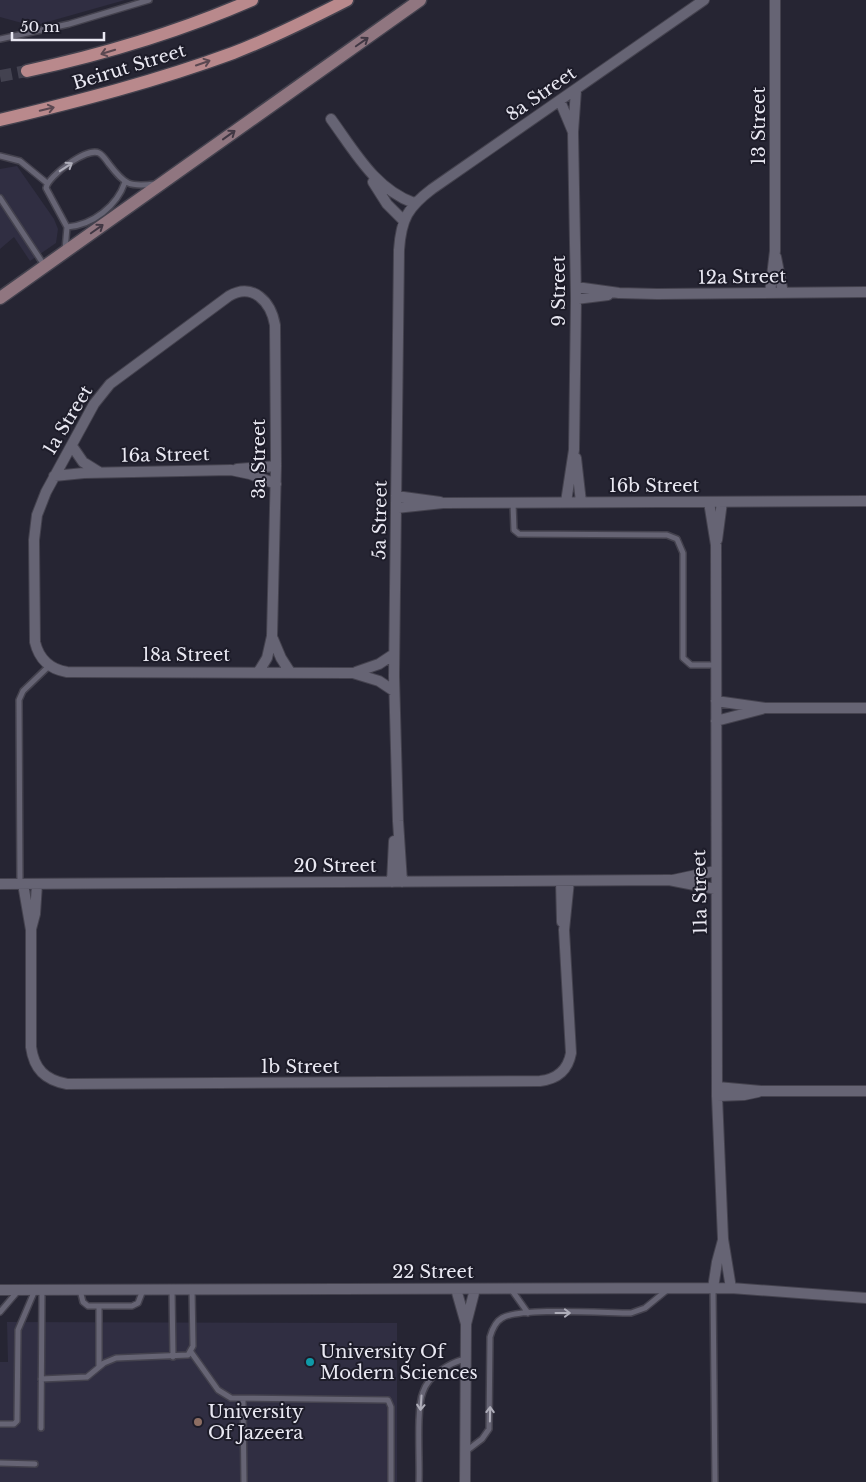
<svg xmlns="http://www.w3.org/2000/svg" width="866" height="1482" font-family="'Libre Baskerville',serif">
<style>
.built{fill:#302e42}
.lines{fill:none;stroke-linecap:round;stroke-linejoin:round}
.primary-tunnel{stroke:#434250;stroke-width:12;stroke-dasharray:12 6;stroke-linecap:butt}
.service-casing{stroke:#44424e;stroke-width:8}
.minor-casing{stroke:#44424e;stroke-width:12}
.secondary-casing{stroke:#44424e;stroke-width:15}
.primary-casing{stroke:#44424e;stroke-width:15}
.service{stroke:#666474;stroke-width:5}
.minor{stroke:#666474;stroke-width:10}
.secondary{stroke:#907680;stroke-width:12}
.primary{stroke:#b9898c;stroke-width:12}
.oneway{stroke:#403743}
.oneway2{stroke:#5b4851}
.oneway3{stroke:#aeadb9}
.culture-dot{fill:#0f9aa8;stroke:#1d1c29;stroke-width:2}
.education-dot{fill:#8d6e63;stroke:#1d1c29;stroke-width:2}
.labels{text-anchor:middle;stroke-width:4;stroke-linejoin:round;paint-order:stroke}
.street-label{font-size:18px;fill:#e9e8f2;stroke:#1d1c29}
.poi-label{font-size:18px;fill:#e9e8f2;stroke:#1d1c29;text-anchor:start}
</style>
<rect width="100%" height="100%" fill="#262533"/>
<!-- built -->
<path class="built" d="M0,0H125L33,26L0,17Z
M17,166L54,219L58,229L56,243L30,261L14,237L0,249V169Z
M7,1322L397,1323V1482H0V1362H8Z"/>
<g class="lines">
<!-- primary-tunnel -->
<path class="primary-tunnel" d="M0,76L27,71"/>
<defs>
<path id="service" d="M0,39L69,24L149,0
M0,156L20,161L47,183
M0,198L44,265
M67,227C93,225 117,206 125,182
M65,250L67,227L46,188C48,176 87,147 99,153C103,155 106,160 109,164C125,185 129,187 155,184
M513,503L514,530L519,534L667,535L677,539L683,553V658L691,665H716
M20,884L19,700L23,691L49,666
M713,1288L715,1482
M511,1289L528,1313
M80,1290L83,1302L88,1306H132L138,1303L143,1290
M172,1290L173,1357
M99,1306V1367
M0,1312L18,1291
M191,1352L218,1390L231,1398L388,1400L391,1407V1482
M41,1379L87,1377L104,1363L116,1358L188,1355L193,1346L192,1290
M243,1400L244,1482
M0,1424H14L17,1421L18,1330L35,1290
M41,1428L42,1290
M465,1452L482,1439L489,1429L490,1337C492,1330 495,1322 502,1318C520,1307 606,1313 631,1313L645,1308L667,1290
M0,1463L35,1464
M419,1482C420,1461 416,1409 423,1392C428,1376 449,1363 465,1359"/>
<path id="minor" d="M560,101L573,132
M331,119C355,152 375,189 414,203
M373,182L387,204L403,220
M776,257L783,293
M576,287L619,293L657,294L866,292
M770,293L775,251V0
M576,299L608,295
M72,446L83,462L99,472
M576,458L581,502
M237,469L276,466
M54,476L84,473L231,470L250,474L276,484
M396,496L440,502
M566,502L574,450L576,299L573,132L576,90
M709,502L716,545L717,1096L723,1239L731,1288
M396,508L443,503L866,501
M717,540L722,502
M273,639L281,658L290,672
M259,671L267,658L272,636L276,466L275,325C271,302 253,282 229,296L110,384L94,404L46,492L37,515L34,540L35,642C39,659 49,669 67,672L353,673L379,681L394,691
M356,672L379,664L394,654
M716,701L765,708H866
M716,721L762,709
M673,880L715,871
M561,881L562,922
M392,882L394,841
M402,882L398,821L394,676L399,250C401,219 408,207 432,189L704,0
M0,884L669,880L715,889
M23,884L31,930V1047C34,1069 45,1080 67,1084L540,1081C557,1079 568,1070 571,1053L564,930L569,881
M31,929L35,914L37,884
M717,1087L761,1091H866
M717,1096L744,1095L758,1092
M713,1288L717,1262L723,1240
M456,1289L466,1324
M0,1290L731,1288L866,1298
M465,1482L466,1324L475,1289"/>
<path id="secondary" d="M0,298L420,0"/>
<path id="primary" d="M27,71C105,54 179,32 252,0
M0,120C79,101 157,81 233,53C272,38 310,19 347,0"/>
</defs>
<!-- service casing -->
<use href="#service" class="service-casing"/>
<!-- minor casing -->
<use href="#minor" class="minor-casing"/>
<!-- secondary casing -->
<use href="#secondary" class="secondary-casing"/>
<!-- primary casing -->
<use href="#primary" class="primary-casing"/>
<!-- service -->
<use href="#service" class="service"/>
<!-- minor -->
<use href="#minor" class="minor"/>
<!-- secondary -->
<use href="#secondary" class="secondary"/>
<!-- primary -->
<use href="#primary" class="primary"/>
</g>
<!-- one-way arrows -->
<defs><path id="oneway-shaft" d="M-6 0H5M1.5-3L5.5 0L1.5 3" fill="none" stroke-width="1.6" stroke-linecap="round" stroke-linejoin="round" transform="scale(1.25)"/></defs>
<g class="oneway">
<use href="#oneway-shaft" transform="translate(362 42) rotate(-35)"/>
<use href="#oneway-shaft" transform="translate(229 135) rotate(-36)"/>
<use href="#oneway-shaft" transform="translate(97 229) rotate(-35)"/>
</g>
<g class="oneway2">
<use href="#oneway-shaft" transform="translate(108 52) rotate(163)"/>
<use href="#oneway-shaft" transform="translate(203 63) rotate(-19)"/>
<use href="#oneway-shaft" transform="translate(47 109) rotate(-14)"/>
</g>
<g class="oneway3">
<use href="#oneway-shaft" transform="translate(66 167) rotate(-33)"/>
<use href="#oneway-shaft" transform="translate(563 1313)"/>
<use href="#oneway-shaft" transform="translate(421 1403) rotate(94)"/>
<use href="#oneway-shaft" transform="translate(490 1414) rotate(-89)"/>
</g>
<!-- markers -->
<circle class="culture-dot" cx="310" cy="1362" r="5"/>
<circle class="education-dot" cx="198" cy="1422" r="5"/>
<g class="labels">
<!-- street labels -->
<g class="street-label">
<text transform="translate(129 67) rotate(-17)" y="6">Beirut Street</text>
<text transform="translate(541 94) rotate(-35)" y="6">8a Street</text>
<text transform="translate(759 126) rotate(-90)" y="6">13 Street</text>
<text transform="translate(742 277) rotate(-1)" y="6">12a Street</text>
<text transform="translate(559 291) rotate(-90)" y="6">9 Street</text>
<text transform="translate(68 420) rotate(-59)" y="6">1a Street</text>
<text transform="translate(165 455) rotate(-1)" y="6">16a Street</text>
<text transform="translate(259 459) rotate(-90)" y="6">3a Street</text>
<text x="654" y="492">16b Street</text>
<text transform="translate(380 520) rotate(-89)" y="6">5a Street</text>
<text x="186" y="661">18a Street</text>
<text x="335" y="872">20 Street</text>
<text transform="translate(700 892) rotate(-91)" y="6">11a Street</text>
<text x="300" y="1073">1b Street</text>
<text x="433" y="1278">22 Street</text>
</g>
<!-- poi labels -->
<g class="poi-label">
<text x="320" y="1358">University Of<tspan x="320" dy="21">Modern Sciences</tspan></text>
<text x="208" y="1418">University<tspan x="208" dy="21">Of Jazeera</tspan></text>
</g>
</g>
<!-- scale -->
<path d="M12 32v8h92v-8" fill="none" stroke="#e9e8f2" stroke-width="2.5"/>
<text x="20" y="32" font-size="15" fill="#e9e8f2" stroke="#1d1c29" stroke-width="4" paint-order="stroke">50 m</text>
</svg>
